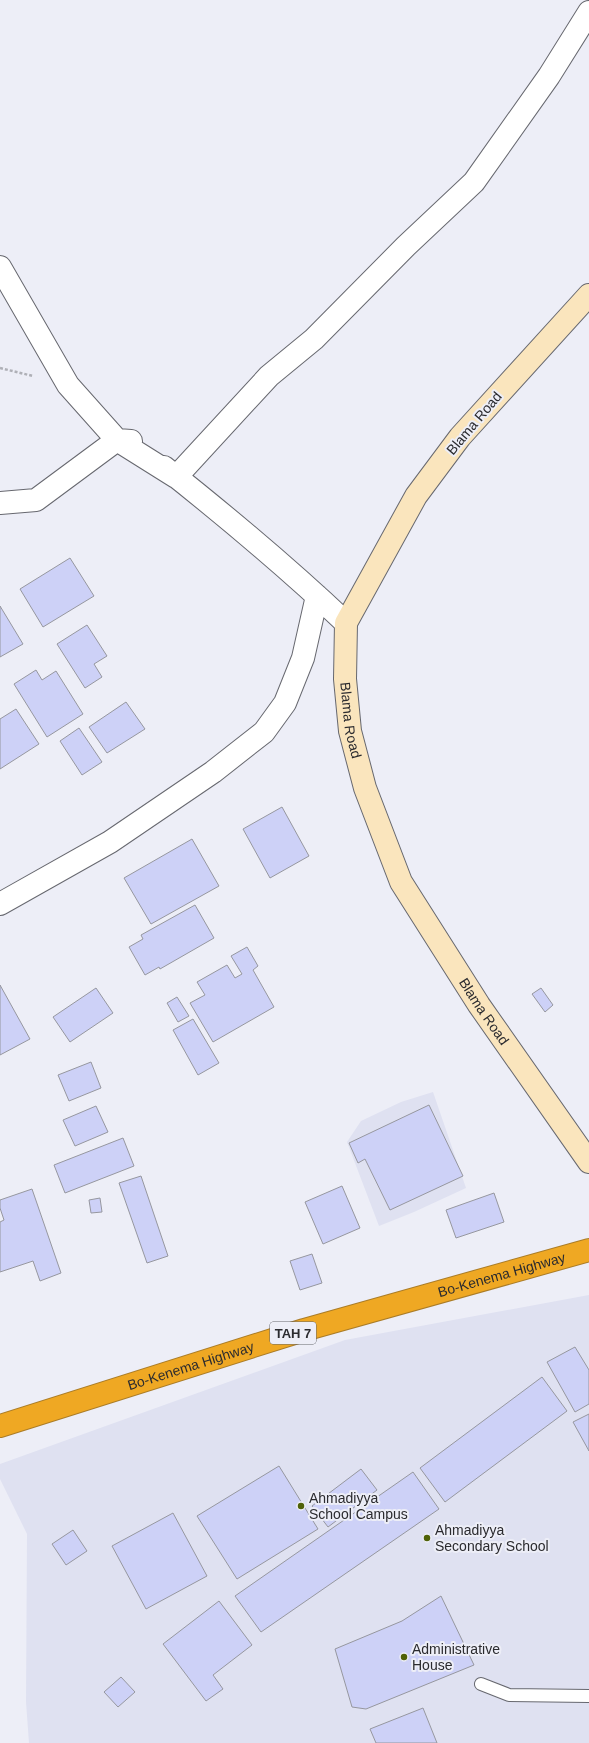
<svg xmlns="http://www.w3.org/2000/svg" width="589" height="1743" font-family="Helvetica,sans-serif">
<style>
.built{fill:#dfe1f1}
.building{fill:#cdd1f7;stroke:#96979f}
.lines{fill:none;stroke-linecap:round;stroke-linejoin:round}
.lane-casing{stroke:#67686f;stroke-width:14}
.street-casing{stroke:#67686f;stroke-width:24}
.secondary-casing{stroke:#67686f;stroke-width:24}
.highway-casing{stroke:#aa7c27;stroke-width:24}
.path{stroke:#afb0b7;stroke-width:2.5;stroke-dasharray:3 2;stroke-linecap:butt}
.lane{stroke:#fff;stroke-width:12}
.street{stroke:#fff;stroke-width:22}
.secondary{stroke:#fae5bd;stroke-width:22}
.highway{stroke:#efa823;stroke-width:22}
.poi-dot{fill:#4f6107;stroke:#edeef7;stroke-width:1.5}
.labels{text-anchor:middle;stroke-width:4;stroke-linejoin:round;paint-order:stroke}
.shield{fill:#edeef7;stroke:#65666b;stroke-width:1}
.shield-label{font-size:13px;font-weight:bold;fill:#2b2b2f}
.street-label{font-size:14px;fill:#2b2b2f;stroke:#edeef7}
.poi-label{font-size:14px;fill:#2b2b2f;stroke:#edeef7;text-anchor:start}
</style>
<rect width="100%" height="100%" fill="#edeef7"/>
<!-- built -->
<path class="built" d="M433,1092L466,1188L414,1212L379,1226L347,1142L361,1121L401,1102Z
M589,1295V1743H29L26,1702L27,1534L0,1479V1464L345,1340Z"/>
<!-- building -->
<path class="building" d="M70,558L94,596L43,627L20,589Z
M0,606L23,644L0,657Z
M87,625L107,656L94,664L102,677L85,688L57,644Z
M36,670L42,680L56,671L83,714L47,737L14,684Z
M126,702L145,729L107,753L89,727Z
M16,709L39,744L0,769V719Z
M79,728L102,762L82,775L60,741Z
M282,807L309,856L270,878L243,829Z
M192,839L219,886L151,924L124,878Z
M195,905L214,938L160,969L159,967L145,975L129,947L143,939L141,935Z
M247,947L258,966L253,970L274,1007L213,1042L190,1003L205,995L197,982L227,965L235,978L242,974L231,956Z
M0,985L30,1039L0,1055Z
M96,988L113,1013L70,1042L53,1017Z
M541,988L553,1005L545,1012L532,994Z
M177,997L189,1016L178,1022L167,1003Z
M193,1019L219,1063L198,1075L173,1030Z
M91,1062L101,1088L69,1101L58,1075Z
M429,1105L463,1176L390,1210L365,1159L358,1163L349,1143Z
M96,1106L108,1132L75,1146L63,1120Z
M123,1138L134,1166L65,1193L54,1165Z
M141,1176L168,1256L147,1263L119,1183Z
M342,1186L360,1228L323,1244L305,1202Z
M32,1189L61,1273L40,1281L33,1261L0,1272V1222L4,1220L0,1208V1200Z
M494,1193L504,1222L456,1238L446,1210Z
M100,1198L102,1212L91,1213L89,1200Z
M312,1254L322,1283L300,1290L290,1261Z
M575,1347L589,1370V1404L575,1412L547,1362Z
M542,1377L567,1411L445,1502L420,1468Z
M589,1414V1451L573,1422Z
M279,1466L318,1529L237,1579L197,1516Z
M361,1469L377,1490L328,1527L312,1506Z
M413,1472L439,1509L261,1632L235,1596Z
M173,1513L207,1576L146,1609L112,1546Z
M73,1530L87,1551L66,1565L52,1544Z
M441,1596L474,1665L366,1709L352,1707L335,1649L402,1621Z
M219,1601L252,1645L213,1675L223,1689L206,1701L163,1644Z
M121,1677L135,1692L118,1707L104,1692Z
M423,1708L437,1743H376L370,1729Z"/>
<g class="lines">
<defs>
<path id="lane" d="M481,1684L509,1695L589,1696"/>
<path id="street" d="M0,267L68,385L117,440L176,477L269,376L314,339L406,246L474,182L549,76L589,12
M164,467C227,517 288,568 346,623
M0,503L36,500L117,440L131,441
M0,904L110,842L213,772L264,732L285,703L303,658L317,596"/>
<g id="secondary">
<path id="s1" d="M589,295L460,437L416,496L346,623L345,679L350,731L365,788L401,882L479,1005L589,1162"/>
</g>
<g id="highway">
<path id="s2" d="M0,1426L304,1330L589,1250"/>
</g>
</defs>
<!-- lane casing -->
<use href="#lane" class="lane-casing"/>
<!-- street casing -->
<use href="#street" class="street-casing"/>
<!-- secondary casing -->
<use href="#secondary" class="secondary-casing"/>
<!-- highway casing -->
<use href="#highway" class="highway-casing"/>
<!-- path -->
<path class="path" d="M0,368L33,376"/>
<!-- lane -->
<use href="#lane" class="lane"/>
<!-- street -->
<use href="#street" class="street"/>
<!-- secondary -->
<use href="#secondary" class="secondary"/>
<!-- highway -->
<use href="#highway" class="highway"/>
</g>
<!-- markers -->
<g class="poi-dot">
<circle cx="301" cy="1506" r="4"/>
<circle cx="427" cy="1538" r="4"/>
<circle cx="404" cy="1657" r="4"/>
</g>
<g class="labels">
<!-- shield labels -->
<rect class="shield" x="270" y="1322" width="46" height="22" rx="3"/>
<g class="shield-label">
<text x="293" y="1338">TAH 7</text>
</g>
<!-- street labels -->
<g class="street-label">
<text transform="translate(474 423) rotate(-50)" y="5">Blama Road</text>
<text dy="5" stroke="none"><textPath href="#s1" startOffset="508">Blama Road</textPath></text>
<text dy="5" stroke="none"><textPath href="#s1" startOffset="832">Blama Road</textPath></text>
<text dy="5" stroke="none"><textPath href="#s2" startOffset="524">Bo-Kenema Highway</textPath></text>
<text dy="5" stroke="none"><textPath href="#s2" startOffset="200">Bo-Kenema Highway</textPath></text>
</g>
<!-- poi labels -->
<g class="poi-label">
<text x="309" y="1503">Ahmadiyya<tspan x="309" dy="16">School Campus</tspan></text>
<text x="435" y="1535">Ahmadiyya<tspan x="435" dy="16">Secondary School</tspan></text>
<text x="412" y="1654">Administrative<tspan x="412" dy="16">House</tspan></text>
</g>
</g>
</svg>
